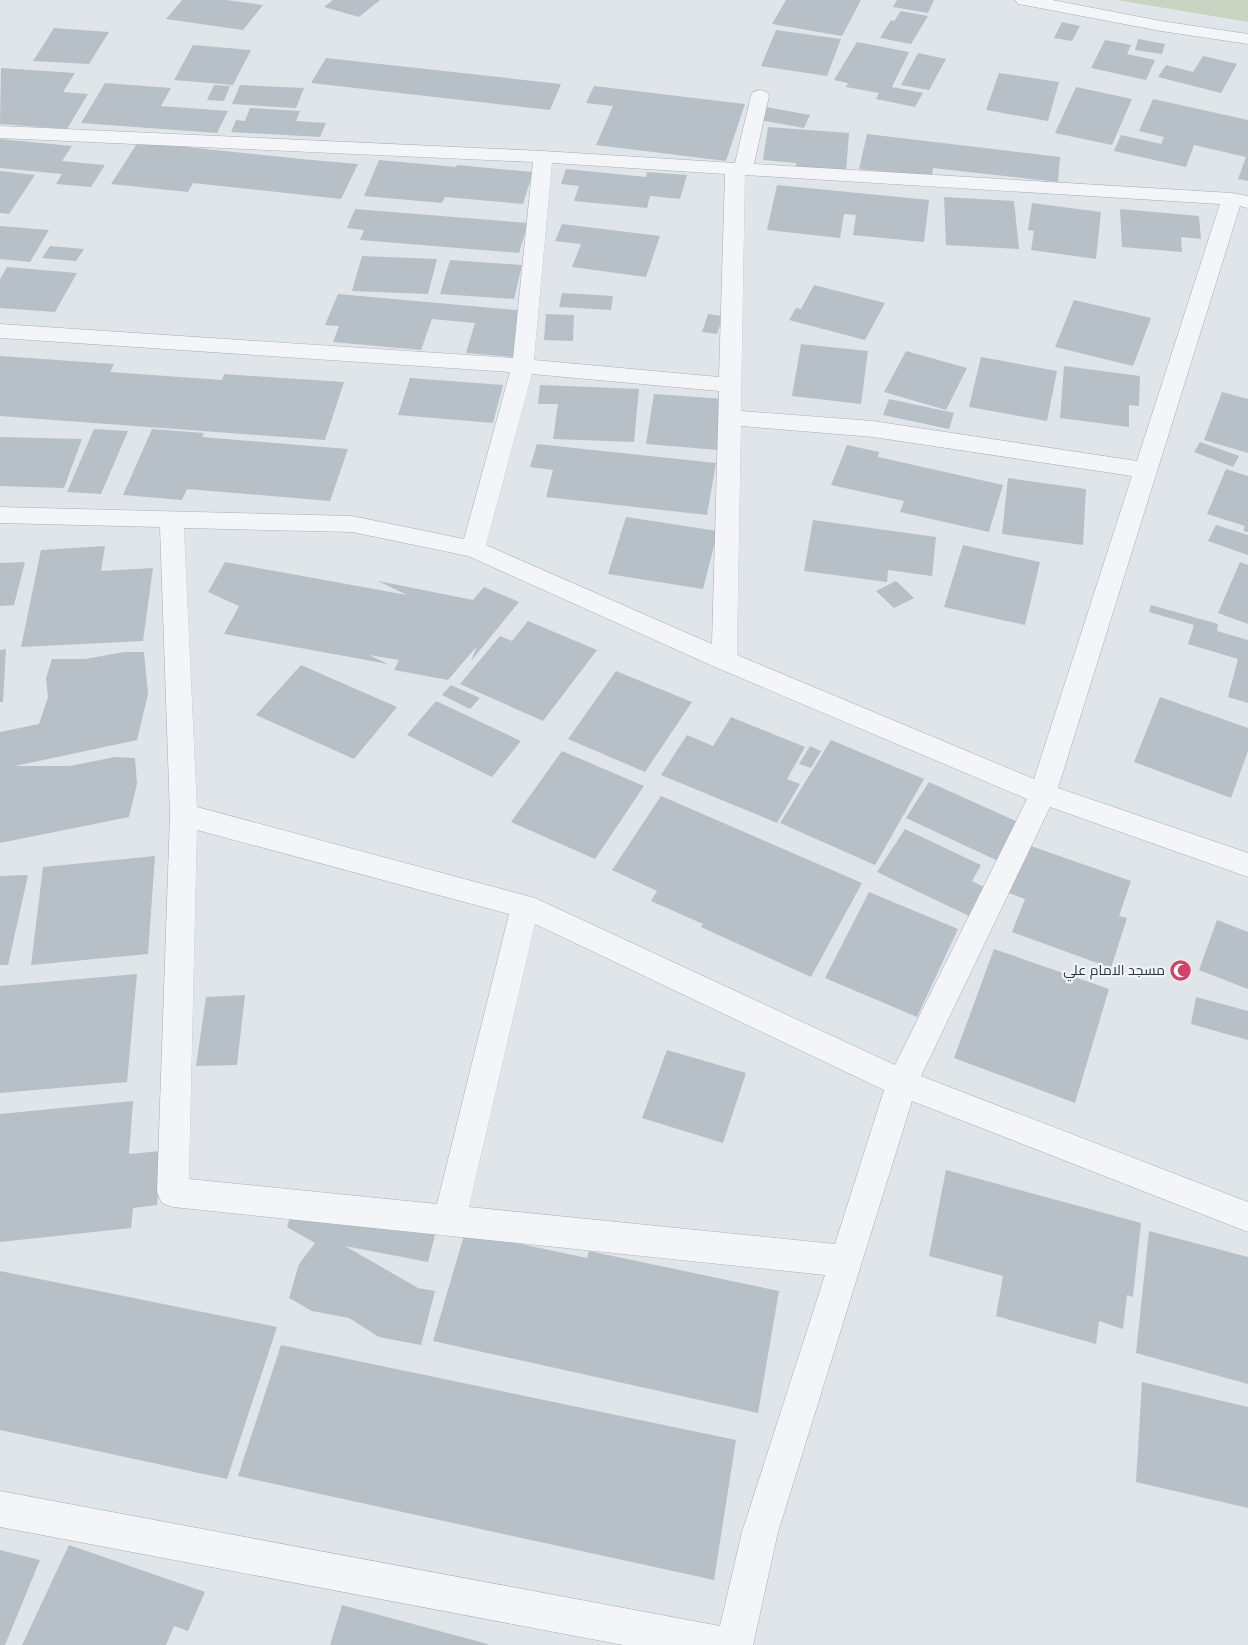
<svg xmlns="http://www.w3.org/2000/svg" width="1248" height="1645" font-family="'Nunito Sans',Cairo,sans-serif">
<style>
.green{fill:#c8d4c1}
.building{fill:#b7bfc7}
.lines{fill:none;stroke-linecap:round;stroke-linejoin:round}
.street-casing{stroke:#a5adb4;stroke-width:1}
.street{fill:#f3f5f8;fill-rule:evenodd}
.labels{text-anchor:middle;stroke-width:4.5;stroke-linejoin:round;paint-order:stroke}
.poi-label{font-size:14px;fill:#283542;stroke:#f0f4f7;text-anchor:end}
</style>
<rect width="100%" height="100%" fill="#e0e5ea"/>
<!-- green -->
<path class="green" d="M1117,0H1248V22Z"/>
<!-- building -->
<path class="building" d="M182,0H226L263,5L243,30L166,19Z
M333,0H380L359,17L324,7Z
M786,0H861L842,36L772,24Z
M897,0H934L928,13L893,7Z
M901,11L928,16L911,44L880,38L891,20L894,21Z
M1062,22L1080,26L1072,41L1054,38Z
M54,28L109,32L89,64L33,61Z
M776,30L841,39L827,76L761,66Z
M1138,39L1165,44L1162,54L1135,50Z
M1105,40L1131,45L1127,54L1155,60L1146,80L1091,68Z
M857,42L909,52L892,87L923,93L915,107L876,99L879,93L846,87L848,83L834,80Z
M193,45L251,50L233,85L174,80Z
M918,53L946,59L929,90L901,85Z
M1203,56L1237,64L1221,93L1158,77L1166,65L1193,72Z
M326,58L561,84L550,110L311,83Z
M1,68L75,73L63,92L88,94L67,129L0,124Z
M999,73L1059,82L1048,121L986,110Z
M105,83L171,88L161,106L228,111L217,133L81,123Z
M214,85L230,86L224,101L207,100Z
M240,85L304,88L296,108L232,104Z
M594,86L711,100L745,104L726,161L596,145L613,106L586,103Z
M1076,87L1132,99L1112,145L1055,133Z
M1153,99L1248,120V181L1238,179L1246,157L1194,145L1186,167L1114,151L1121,135L1161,144L1164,137L1139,131Z
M766,107L810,115L804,128L759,120Z
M250,108L300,111L296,121L326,123L320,137L231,132L236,120L245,121Z
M768,127L849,133L846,172L796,168V163L763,160Z
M867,134L1060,157L1058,182L933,168L932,177L859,169Z
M0,139L72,146L62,161L105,165L91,187L56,184L62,174L0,168Z
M138,142L301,159L358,164L341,199L193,183L188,192L111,184Z
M379,160L456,167L457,165L533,172L523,204L445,197L442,203L364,196Z
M566,169L646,177L647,172L687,175L680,199L650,196L647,208L574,201L579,186L561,184Z
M0,171L35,175L9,214L0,213Z
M777,185L929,200L924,242L853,235L856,215L844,214L840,238L767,230Z
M944,197L1014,201L1019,249L946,245Z
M1032,203L1101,212L1096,259L1031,250L1034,231L1028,230Z
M355,209L528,223L519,253L360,240L364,230L347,228Z
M1120,209L1199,216L1201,239L1181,237L1182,252L1122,247Z
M562,224L660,236L646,277L572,267L581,244L555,241Z
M0,226L49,230L30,262L0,259Z
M50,246L84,249L76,261L42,258Z
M362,256L437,259L428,294L352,291Z
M450,260L522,265L514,299L440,294Z
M7,267L77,273L55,312L0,308V279Z
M814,285L885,303L865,340L789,320L796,308L801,309Z
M562,293L613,296L611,310L559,307Z
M338,294L526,311L513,357L466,353L475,323L432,319L421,350L333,342L339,326L325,325Z
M1074,300L1151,318L1133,366L1055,347Z
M546,314L574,315L573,341L544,340Z
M708,314L723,316L717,334L702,332Z
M801,344L868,351L861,404L792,396Z
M906,351L967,368L946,410L884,392Z
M0,356L114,364L110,372L222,380L224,374L344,382L325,440L0,416Z
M981,357L1057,371L1047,421L969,407Z
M1064,366L1140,376L1139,406L1129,405V427L1060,418Z
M410,378L503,385L493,423L398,415Z
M540,385L639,389L634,442L553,439L558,404H538Z
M1222,392L1248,399V453L1204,440Z
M654,394L724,399L718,450L646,444Z
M889,399L954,413L949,429L883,415Z
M94,429L128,431L101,494L67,492Z
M152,429L204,433L202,437L348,449L330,501L187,489L182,500L123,495Z
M0,437L82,439L64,488L0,486Z
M1200,442L1239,456L1233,467L1194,452Z
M537,444L716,463L707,515L546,497L553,470L530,467Z
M847,445L879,452L878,457L1003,485L989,532L900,512L904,501L831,485Z
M1226,469L1248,476V532L1243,531L1245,526L1207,514Z
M1008,478L1086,489L1083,545L1002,534Z
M626,517L718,531L703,589L608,574Z
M813,520L936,537L932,576L888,570L887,582L804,571Z
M1216,525L1248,535V555L1208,541Z
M963,545L1040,562L1025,625L944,607Z
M105,546L101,571L153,568L143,641L21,647L41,550Z
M25,562L14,605L0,606V563Z
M225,562L407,595L378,581L473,600L484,587L519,602L471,661L477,646L448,680L394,670L399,660L369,655L388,664L224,634L239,606L208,592Z
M1240,562L1248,565V624L1218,613Z
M896,581L914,598L894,608L876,591Z
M1151,605L1218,624L1217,631L1248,640V703L1228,697L1238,659L1188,644L1194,625L1149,612Z
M528,621L597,650L543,721L460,684L500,636L512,641Z
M6,649L3,702H0V650Z
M124,652H144L148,694L137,740L15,766H70L115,757L135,758L137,784L129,817L0,843V732L39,724L48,697L46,678L52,659H85Z
M301,665L397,707L354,759L256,715Z
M616,671L692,702L645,772L568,739Z
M451,685L480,698L470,709L442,695Z
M1160,697L1248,728V751L1231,798L1134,762Z
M436,701L521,741L492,777L407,735Z
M731,717L805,747L787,779L800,784L777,823L661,775L687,735L713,746Z
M831,740L924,779L875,865L780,823Z
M810,746L821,751L811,768L799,764Z
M562,751L644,786L595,859L511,822Z
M929,782L1020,823L998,861L906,818Z
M661,796L862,883L811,977L701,927L703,924L651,901L657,891L612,870Z
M905,829L981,865L972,881L986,888L969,916L877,872Z
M1028,845L1131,881L1119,916L1127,918L1111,968L1012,932L1025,899L1009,893Z
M155,856L148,954L31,965L43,867Z
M28,875L8,965H0V876Z
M869,892L958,929L917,1017L825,978Z
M1217,920L1248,932V989L1199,970Z
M994,949L1109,989L1075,1103L954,1058Z
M137,974L127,1082L0,1093V986Z
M245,995L237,1065L196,1066L206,997Z
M1196,997L1248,1011V1040L1191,1024Z
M667,1050L746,1073L723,1143L642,1118Z
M133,1101L129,1154L161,1151L157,1205L133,1208L131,1228L0,1242V1114Z
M946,1170L1141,1223L1133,1297L1127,1295L1123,1329L1099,1321L1096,1344L996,1316L1003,1276L929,1256Z
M294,1205L436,1231L428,1262L345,1246L418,1288L435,1291L421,1345L379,1337L349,1318L312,1311L289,1298L299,1264L315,1243L287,1227Z
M1149,1231L1248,1257V1384L1136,1353Z
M465,1232L587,1258L589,1251L779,1291L758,1413L433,1341Z
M0,1271L277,1327L227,1479L0,1430Z
M281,1345L736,1440L714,1580L238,1476Z
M1142,1382L1248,1407V1508L1136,1482Z
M69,1545L205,1592L188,1631L174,1626L166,1645H22Z
M0,1550L40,1560L5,1645H0Z
M342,1605L488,1644V1645H330Z"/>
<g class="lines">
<defs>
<path id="street" d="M1015,0H1052L1161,21L1248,34V44L1161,31L1024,5L1018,4Z
M760,90L767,92L769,96L754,164L1232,193L1248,196V208L1240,206L1058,788L1248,853V877L1050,807L921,1076L1248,1202V1232L912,1101L778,1532L753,1645H623L0,1527V1491L720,1626L742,1532L825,1275L173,1207L162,1203L157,1192L170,815L160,527L0,523V507L352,516L464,539L510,372L0,338V324L513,358L533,162L0,138V126L543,151L735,163L751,96L753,92ZM552,163L725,174L719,377L534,360ZM745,175L1220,204L1137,461L873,421L741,411ZM532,374L719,391L712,644L486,545ZM741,426L873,437L1132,476L1034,779L737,655ZM184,528L352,532L468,556L715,667L1027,799L895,1065L535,898L197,807ZM197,830L509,914L437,1204L189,1179ZM535,924L884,1090L835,1244L469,1207Z"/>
</defs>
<!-- street casing -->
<use href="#street" class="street-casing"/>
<!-- street -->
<use href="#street" class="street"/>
</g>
<!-- icons -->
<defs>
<symbol id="mosque-disc" viewBox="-11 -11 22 22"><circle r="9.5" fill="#d24268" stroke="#f0f4f7"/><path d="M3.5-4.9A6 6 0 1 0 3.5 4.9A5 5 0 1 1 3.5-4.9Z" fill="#fff"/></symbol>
</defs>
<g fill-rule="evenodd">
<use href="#mosque-disc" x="1168" y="958" width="25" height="25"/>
</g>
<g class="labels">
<!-- poi labels -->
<g class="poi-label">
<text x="1165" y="975">مسجد الامام علي</text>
</g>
</g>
</svg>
